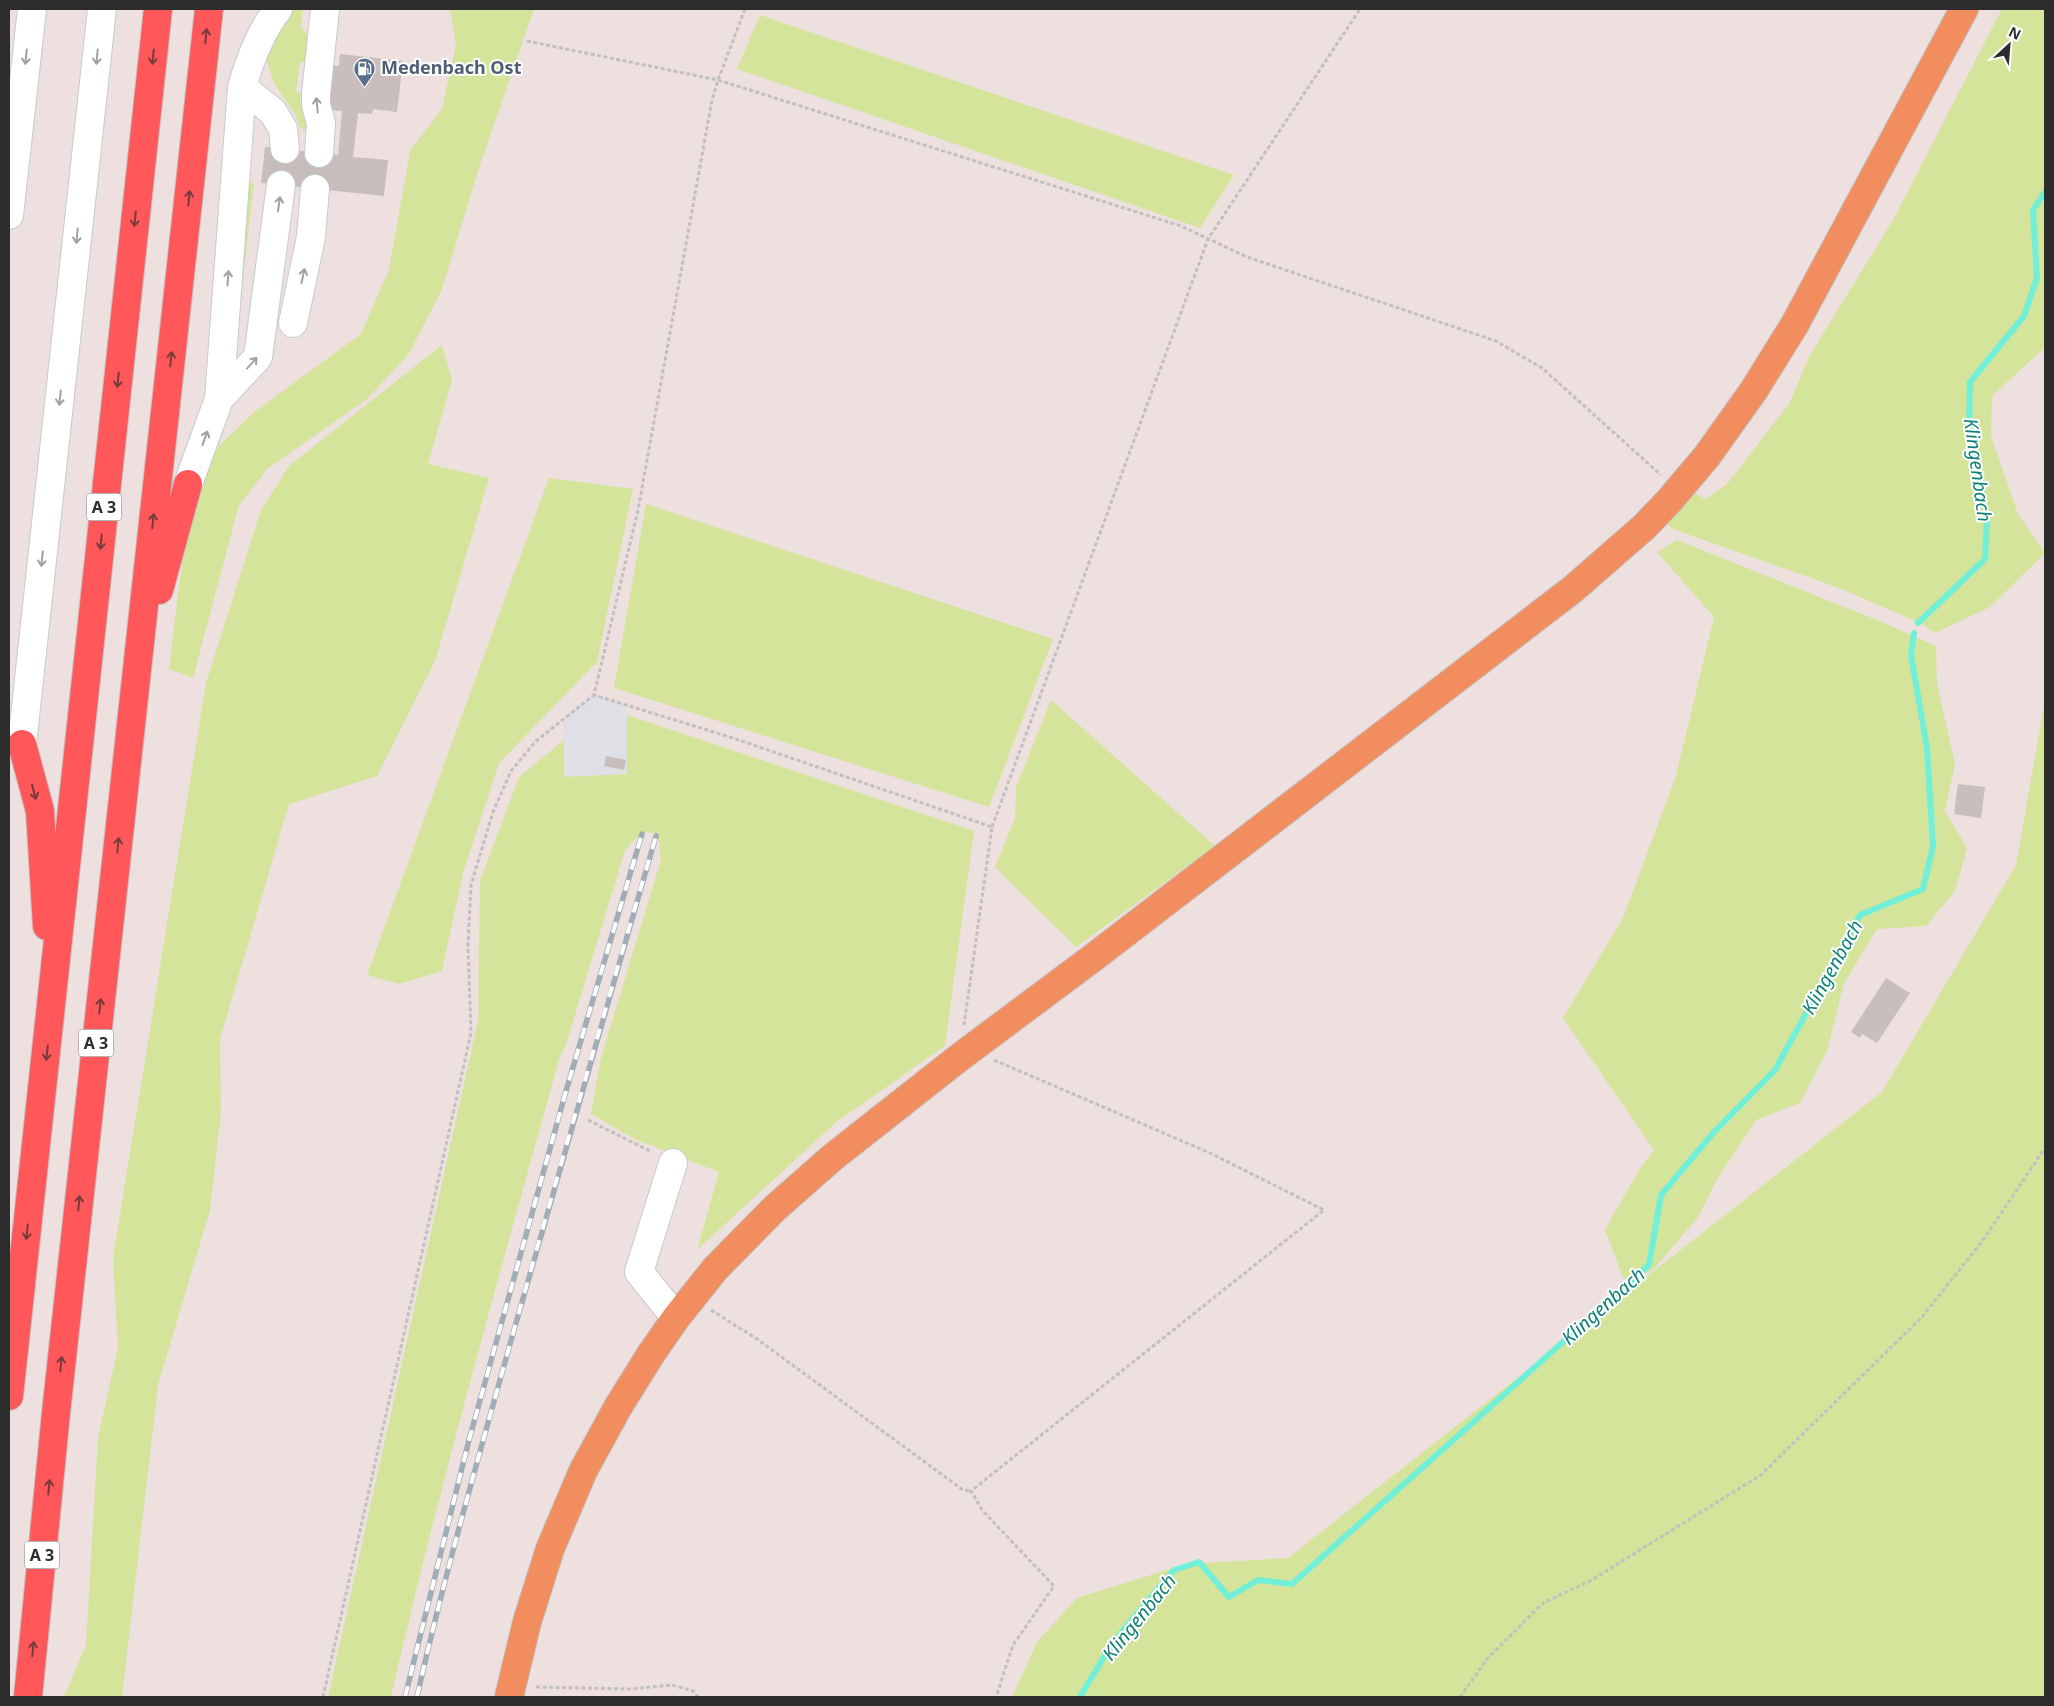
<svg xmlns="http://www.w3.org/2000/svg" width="2054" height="1706" font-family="'Noto Sans',sans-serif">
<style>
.industrial{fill:#dee0e6}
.green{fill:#d4e49a}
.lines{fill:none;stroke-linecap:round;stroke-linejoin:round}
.stream{stroke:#71efd8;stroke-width:6}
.building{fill:#c9bebc}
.minor-tunnel{stroke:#c6bcba;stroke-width:28;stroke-dasharray:28 14;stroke-linecap:butt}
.minor-casing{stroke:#c2ccd2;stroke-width:30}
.major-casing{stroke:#c0c0c0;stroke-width:30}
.highway-casing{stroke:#c0c0c0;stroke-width:30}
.path{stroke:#c0c0c0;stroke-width:3;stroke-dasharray:4 2.5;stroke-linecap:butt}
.minor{stroke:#fff;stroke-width:28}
.major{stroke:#f28d5f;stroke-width:28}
.highway{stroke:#ff575a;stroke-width:28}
.rail-casing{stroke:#a0adb6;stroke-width:5.5}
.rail{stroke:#fff;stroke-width:4;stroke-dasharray:11;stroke-linecap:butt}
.oneway{stroke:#763b3c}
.oneway2{stroke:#a0a0a0}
.labels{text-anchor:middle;stroke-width:4;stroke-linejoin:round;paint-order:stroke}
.shield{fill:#fff;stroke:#6b6b6b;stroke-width:1}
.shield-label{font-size:16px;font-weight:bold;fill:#2c2c2c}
.service-label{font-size:18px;font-weight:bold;fill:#4e5e75;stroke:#fff;text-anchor:start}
.water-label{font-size:19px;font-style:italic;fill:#0e8276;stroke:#fff}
</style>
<rect width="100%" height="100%" fill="#ede0de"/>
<!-- industrial -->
<path class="industrial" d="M594,695L626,705L628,774L563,777L564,717Z"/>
<!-- green -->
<path class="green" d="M291,9H303L301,27L315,45L306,55L305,62H300L296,92L301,93L300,99C310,108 308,117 307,130L300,128L296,116L274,83L265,56Z
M450,9H534L480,165L441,292L408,355L367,399L267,469L239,505L193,678L169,669L187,522L215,450L253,413L361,334L389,270L410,151L442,109L456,45Z
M2002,9H2045V347L1992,396L1991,436L2018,514L2045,553L1990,607L1935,633L1922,624L1839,588L1673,529L1667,524L1695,493L1705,499L1727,484L1789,404L1810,355L1893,220Z
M760,15L1234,175L1200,228L737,69Z
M245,182L254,183L240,307L237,309Z
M442,345L452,380L428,464L489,478L435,661L377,776L289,804L220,1039L221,1112L210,1210L158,1385L122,1697H64L86,1645L98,1438L118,1348L113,1258L206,683L261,510L289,466Z
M549,478L633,489L597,662L499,763L463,873L442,971L399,984L367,975Z
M646,504L1053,639L989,807L614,688Z
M1677,540L1882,622L1936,646L1937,684L1955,764L1945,811L1967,848L1955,891L1926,926L1877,929L1844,983L1827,1051L1800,1103L1756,1120L1716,1181L1699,1216L1653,1270L1628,1280L1623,1277L1605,1230L1640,1168L1654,1150L1563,1018L1623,918L1676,776L1714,617L1657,552Z
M1051,700L1215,846L1076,947L995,867L1015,818L1016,787Z
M2045,700V1697H1012L1037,1642L1077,1598L1186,1564L1288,1558L1882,1092L2016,865Z
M627,715L974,831L945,1046L835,1123L697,1250L719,1172L637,1140L591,1114L601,1058L661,860L659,841L654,833L646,832L636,838L625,850L565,1048L560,1056C501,1269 440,1482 391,1697H328L478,1021L480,881L519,777L564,740V777L627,774Z"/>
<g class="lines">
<!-- stream -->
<path class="stream" d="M1918,623L1985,559L1987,516L1969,433L1970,382L2024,316L2037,278L2033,210L2045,192
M1080,1697L1111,1645L1174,1570L1199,1562L1229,1597L1258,1580L1292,1584L1649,1265L1661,1195L1714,1132L1775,1070L1860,915L1923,889L1933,846L1927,748L1911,655L1914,633"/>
</g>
<!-- building -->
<path class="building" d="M340,54L403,61L397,112L373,109L372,114L358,113L353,157L388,160L384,196L261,183L265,147L338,155L342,111L328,110L332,65L339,66Z
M606,756L626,760L624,770L604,766Z
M1958,784L1985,787L1981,818L1954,814Z
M1886,978L1910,993L1877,1043L1862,1034L1860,1038L1851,1032Z"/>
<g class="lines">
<!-- minor-tunnel -->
<path class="minor-tunnel" d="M281,185L285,149
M315,189L319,153"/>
<defs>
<path id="minor" d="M242,87L273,112L283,129L285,149
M319,153L321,123L316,105V94L325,9
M9,215L32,9
M293,323L311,237L315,189
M219,399L258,357L281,185
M188,484L219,399L242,87C250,59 260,32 278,9
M22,744L102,9
M673,1163L639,1272L676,1318"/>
<path id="major" d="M509,1697L527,1622L550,1549L583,1471L618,1407L651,1354L676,1318L715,1269L775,1208L833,1157L960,1057L1094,957L1573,589L1644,527L1669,501L1707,456L1754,390L1795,324L1964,9"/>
<path id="highway" d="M159,590L188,484
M22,744L40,811L47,926
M9,1396L158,9
M28,1697L56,1413L209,9"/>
</defs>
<!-- minor casing -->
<use href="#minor" class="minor-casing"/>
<!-- major casing -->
<use href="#major" class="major-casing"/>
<!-- highway casing -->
<use href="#highway" class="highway-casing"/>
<!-- path -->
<path class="path" d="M745,9L718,80L712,100L638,510L594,695L733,738L992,827L964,1025
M527,41L718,80L1181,226L1247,257L1496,341L1542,368L1661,475
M992,827L1208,239L1360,9
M994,1060L1210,1153L1324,1210L971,1491L982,1510L1054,1586L1013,1645L996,1697
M588,1120L652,1152
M711,1310L757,1339L963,1490L971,1491
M536,1687L631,1689L672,1685L693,1691L698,1697
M323,1697L471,1033L468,944L471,885L493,812L511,771L536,741L594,695
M1460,1697L1487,1659L1543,1603L1590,1581L1761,1475L1922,1317L1981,1243L2045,1148"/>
<!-- minor -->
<use href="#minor" class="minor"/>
<!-- major -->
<use href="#major" class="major"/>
<!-- highway -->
<use href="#highway" class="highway"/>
<defs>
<path id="rail" d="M405,1697L469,1440L566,1091L642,834
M417,1697C444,1576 479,1456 512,1337C559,1170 607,1003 656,836"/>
</defs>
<!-- rail casing -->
<use href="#rail" class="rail-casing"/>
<!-- rail -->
<use href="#rail" class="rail"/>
</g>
<!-- one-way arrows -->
<defs><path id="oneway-shaft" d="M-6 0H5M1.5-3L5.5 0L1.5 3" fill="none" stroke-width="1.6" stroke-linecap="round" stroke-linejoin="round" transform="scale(1.25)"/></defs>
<g class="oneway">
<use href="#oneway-shaft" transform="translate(206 36) rotate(-84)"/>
<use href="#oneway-shaft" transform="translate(153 57) rotate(96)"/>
<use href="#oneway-shaft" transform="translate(189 198) rotate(-84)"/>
<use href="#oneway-shaft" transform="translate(135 219) rotate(96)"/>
<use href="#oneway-shaft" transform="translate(171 359) rotate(-84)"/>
<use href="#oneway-shaft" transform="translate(118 380) rotate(96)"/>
<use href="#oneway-shaft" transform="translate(153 521) rotate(-84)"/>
<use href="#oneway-shaft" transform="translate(101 542) rotate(96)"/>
<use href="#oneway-shaft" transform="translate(34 792) rotate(75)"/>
<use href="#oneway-shaft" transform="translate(118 845) rotate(-84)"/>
<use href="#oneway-shaft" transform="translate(100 1006) rotate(-84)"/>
<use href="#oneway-shaft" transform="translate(47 1053) rotate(96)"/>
<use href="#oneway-shaft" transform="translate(79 1203) rotate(-84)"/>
<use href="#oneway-shaft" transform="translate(27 1232) rotate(96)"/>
<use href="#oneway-shaft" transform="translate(61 1364) rotate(-84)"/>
<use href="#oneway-shaft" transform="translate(49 1487) rotate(-84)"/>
<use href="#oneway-shaft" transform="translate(33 1649) rotate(-84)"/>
</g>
<g class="oneway2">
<use href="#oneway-shaft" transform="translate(26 57) rotate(96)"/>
<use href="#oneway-shaft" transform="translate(97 57) rotate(96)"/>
<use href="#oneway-shaft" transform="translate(317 105) rotate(-96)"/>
<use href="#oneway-shaft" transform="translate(279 204) rotate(-82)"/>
<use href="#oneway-shaft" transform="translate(77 236) rotate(96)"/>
<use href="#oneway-shaft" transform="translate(303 276) rotate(-78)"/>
<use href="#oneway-shaft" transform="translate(228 278) rotate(-86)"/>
<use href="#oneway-shaft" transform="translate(252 363) rotate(-48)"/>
<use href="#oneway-shaft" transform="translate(60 398) rotate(96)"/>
<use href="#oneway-shaft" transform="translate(205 438) rotate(-70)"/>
<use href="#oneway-shaft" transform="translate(42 559) rotate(96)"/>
</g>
<!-- icons -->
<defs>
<symbol id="fuel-pin" viewBox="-11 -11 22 30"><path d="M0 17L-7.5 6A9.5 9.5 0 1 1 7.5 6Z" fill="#5c6f8a" stroke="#fff"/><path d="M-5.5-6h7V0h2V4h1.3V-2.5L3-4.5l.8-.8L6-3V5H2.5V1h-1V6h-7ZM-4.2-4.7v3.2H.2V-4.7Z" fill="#fff"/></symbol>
</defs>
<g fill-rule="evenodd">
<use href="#fuel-pin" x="352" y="56" width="25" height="34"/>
</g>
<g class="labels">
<!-- shield labels -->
<g class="shield">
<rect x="86.5" y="493.5" width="35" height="27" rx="4"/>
<rect x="78.5" y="1029.5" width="35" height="27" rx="4"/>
<rect x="24.5" y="1541.5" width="35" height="27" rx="4"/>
</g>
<g class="shield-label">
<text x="104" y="513">A 3</text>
<text x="96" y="1049">A 3</text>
<text x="42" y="1561">A 3</text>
</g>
<!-- service labels -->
<g class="service-label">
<text x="381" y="74">Medenbach Ost</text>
</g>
<!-- water labels -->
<g class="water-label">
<text transform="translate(1978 470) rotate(82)" y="7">Klingenbach</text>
<text transform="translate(1832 967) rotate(-61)" y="7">Klingenbach</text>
<text transform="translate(1603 1306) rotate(-42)" y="7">Klingenbach</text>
<text transform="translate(1139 1617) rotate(-51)" y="7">Klingenbach</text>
</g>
</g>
<!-- border -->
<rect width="2054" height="1706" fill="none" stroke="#2c2c2c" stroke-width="20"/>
<!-- north arrow -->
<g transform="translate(2009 45) rotate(26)" stroke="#ffffff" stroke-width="4" paint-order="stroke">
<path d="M0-4L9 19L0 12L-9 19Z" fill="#2c2c2c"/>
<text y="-8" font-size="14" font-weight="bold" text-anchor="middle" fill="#2c2c2c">N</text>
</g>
</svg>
